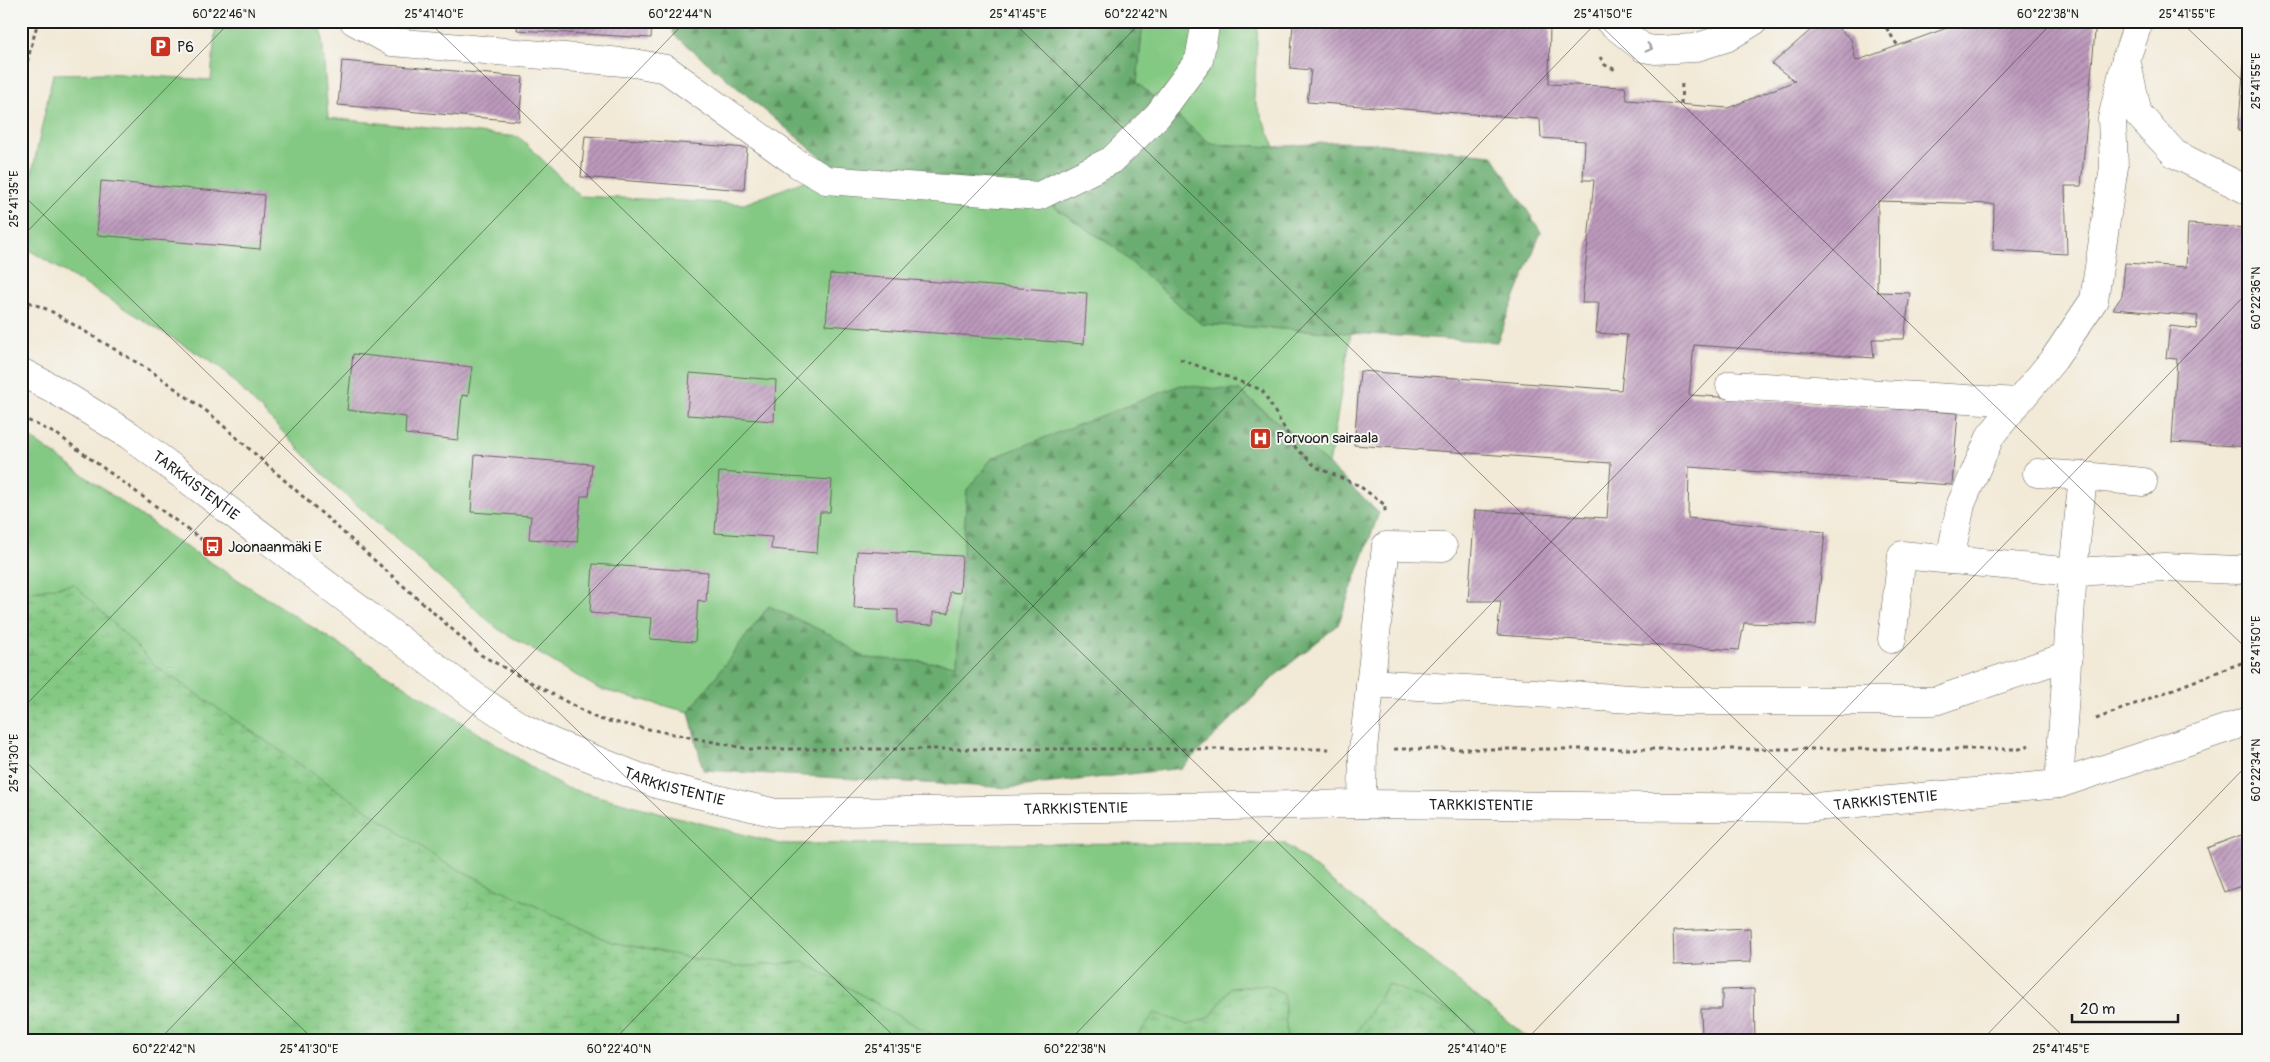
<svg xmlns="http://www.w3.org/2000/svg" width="2270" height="1062" font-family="Pangolin,sans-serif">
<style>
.green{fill:#84c983;stroke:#507250}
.forest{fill:url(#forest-firs);stroke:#446446}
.wetland{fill:url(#wetland-marsh);stroke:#507250}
.building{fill:url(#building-hatch)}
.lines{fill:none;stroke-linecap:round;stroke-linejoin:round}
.minor-casing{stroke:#67645d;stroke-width:29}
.path{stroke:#67645d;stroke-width:3;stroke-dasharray:4 4;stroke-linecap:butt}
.minor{stroke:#fff;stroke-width:28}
.oneway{stroke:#999}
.ticks{fill:none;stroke:#1c1c1c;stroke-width:1;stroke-opacity:0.45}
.labels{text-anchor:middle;stroke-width:4;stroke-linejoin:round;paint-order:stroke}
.poi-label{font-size:15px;fill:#1c1c1c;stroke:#f6f6f2;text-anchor:start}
.street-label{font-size:15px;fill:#1c1c1c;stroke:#f6f6f2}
.neatline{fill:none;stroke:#1c1c1c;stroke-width:2}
.ticks-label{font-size:12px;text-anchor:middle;fill:#1c1c1c}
</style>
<defs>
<pattern id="forest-firs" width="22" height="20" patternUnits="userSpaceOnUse" patternTransform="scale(1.25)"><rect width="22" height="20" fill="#6bad71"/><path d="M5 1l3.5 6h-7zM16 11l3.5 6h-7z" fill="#578c5c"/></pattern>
<pattern id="wetland-marsh" width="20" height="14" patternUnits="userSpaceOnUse" patternTransform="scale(1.25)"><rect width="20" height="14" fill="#84c983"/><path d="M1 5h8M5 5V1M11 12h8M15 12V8" fill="none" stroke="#71ac71"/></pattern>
<pattern id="building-hatch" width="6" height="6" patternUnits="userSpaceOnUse" patternTransform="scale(1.25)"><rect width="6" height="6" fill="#bd9abd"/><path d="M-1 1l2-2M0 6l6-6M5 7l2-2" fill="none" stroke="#997d99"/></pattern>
</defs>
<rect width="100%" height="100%" fill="#f6f6f2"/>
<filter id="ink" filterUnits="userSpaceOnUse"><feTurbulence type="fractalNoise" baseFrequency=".02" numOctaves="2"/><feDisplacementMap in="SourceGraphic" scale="10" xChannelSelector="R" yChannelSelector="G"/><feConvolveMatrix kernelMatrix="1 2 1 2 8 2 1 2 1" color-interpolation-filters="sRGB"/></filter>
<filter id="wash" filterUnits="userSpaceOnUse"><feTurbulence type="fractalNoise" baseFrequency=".0096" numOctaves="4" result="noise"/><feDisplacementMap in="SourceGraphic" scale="20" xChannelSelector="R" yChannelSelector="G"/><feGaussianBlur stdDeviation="1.12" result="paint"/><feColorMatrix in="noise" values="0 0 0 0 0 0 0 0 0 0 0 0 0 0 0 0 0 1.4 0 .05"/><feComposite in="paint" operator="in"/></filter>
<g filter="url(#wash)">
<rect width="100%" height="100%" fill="#f2e9d6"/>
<!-- green -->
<path class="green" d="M216,21H321L328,118L519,137L580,196L744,204L835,169L1015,181L1114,247L1201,324L1351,333L1329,465L1240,391L967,489L956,664L865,658L769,606L689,712L599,689L498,629L332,483L221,368L21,245V225L53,74L105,73L211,80Z
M1143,21H1258L1254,99L1275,147L1211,144L1137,83Z
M21,431L174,539L563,787L780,844L1284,843L1532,1041H21Z"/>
<!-- forest -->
<path class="forest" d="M672,21H1143L1137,83L1211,144L1275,147L1334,142L1373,143L1492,155L1541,232L1497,342L1201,324L1114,247L1015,181L835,169L674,35Z
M1181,385L1240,391L1329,465L1379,513L1338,625L1276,675L1182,768L1009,788L703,770L689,712L769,606L831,635L865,658L956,664L967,490L992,458Z"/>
<!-- wetland -->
<path class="wetland" d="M74,584L157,667L443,862L611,942L737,967L804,962L942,1041H21V593Z
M1388,984L1454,1012L1488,1041H1351Z
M1267,985L1284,994L1287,1041H1123L1138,1035L1155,1013L1188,1025L1211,1016L1230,988Z"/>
<g id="blocks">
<!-- building -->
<path class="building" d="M518,21H652L651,38L517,30Z
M1317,21H1550L1549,84L1625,87L1627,100L1728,108L1795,81L1772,64L1821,21H1829L1851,39L1856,61L1966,21H2096L2081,186H2065L2067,254L1993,250L1994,204L1878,201L1877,292L1910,293L1904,339H1872L1874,358L1694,345L1689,395L1958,413L1952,485L1689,467L1688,518L1825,532L1816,625L1744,623L1739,650L1497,635L1501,601H1468L1475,510L1607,518L1611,463L1354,445L1360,371L1621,390L1627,335L1596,333L1599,303H1582L1594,180H1583L1585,141L1541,138L1540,119L1307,102L1311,70L1290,68L1293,22L1317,25Z
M342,61L523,77L519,121L338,105Z
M2244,64L2249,65V132L2238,131Z
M585,136L747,148L744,190L581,177Z
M101,181L264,195L260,249L97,235Z
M2188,224L2249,228V447L2172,442L2177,359L2166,358L2170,326L2196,329L2198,316L2113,309L2122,296L2125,263L2186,267Z
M830,274L1087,293L1084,344L826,325Z
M353,354L472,367L468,396L462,395L458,440L405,434L406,417L347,410Z
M690,373L776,380L774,421L687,415Z
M475,455L592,464L589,496H581L577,542L529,539L531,516L471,512Z
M719,472L832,480L830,512H820L817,553L771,549L772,537L715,533Z
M857,551L962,556L960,593L950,592L949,613L933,612V625L898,623V610L854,608Z
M593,564L708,572L706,602L698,600L695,642L650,639L652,618L590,613Z
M2249,832V883L2224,892L2207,848Z
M1750,928L1751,962L1674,965L1673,931Z
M1754,989L1755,1041H1724V1037L1702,1038L1701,1009H1722V990Z"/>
</g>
</g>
<g filter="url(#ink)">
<use href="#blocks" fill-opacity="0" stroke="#67645d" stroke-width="1"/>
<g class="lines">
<defs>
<g id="minor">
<path d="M354,21L392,42L634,63L666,69L798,164L826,180L1039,196L1112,160L1158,115L1199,60L1206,21"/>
<path d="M1609,21L1643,48L1655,50L1694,48L1726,38L1754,21"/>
<path d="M2139,21L2126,59L2138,114L2175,154L2249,191"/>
<path id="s1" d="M21,372L52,388L129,435L477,698L518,725L551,742L659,785L776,813L1362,804L1804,808L2059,784L2249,721"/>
<path d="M1730,385L2018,402"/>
<path d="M2037,473L2083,476"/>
<path d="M1950,560L1961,504L1991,435L2054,359L2094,300L2114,167L2112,119L2126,59"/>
<path d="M1892,639L1902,555L2073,572L2083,476L2143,482"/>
<path d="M1370,683L1664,701H1935L2068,656"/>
<path d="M2059,784L2073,572L2165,567L2238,570L2249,567"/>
<path d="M1362,804L1363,749L1386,546L1443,547"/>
</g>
</defs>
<!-- minor casing -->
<use href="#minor" class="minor-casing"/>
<!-- path -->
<path class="path" d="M1882,21L1898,46
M1884,25L1911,21
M1600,57L1605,65L1616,70
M21,85L38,21
M1681,104L1682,82
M21,299L49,310L151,371L209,413L481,655L598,719L749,749H1330
M21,323L29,302
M1180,359L1262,390L1296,448L1316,467L1358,485L1385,505V515
M21,417L58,435L212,547
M2096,719L2249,660
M1394,749H2020L2029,745"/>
<!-- minor -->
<use href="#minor" class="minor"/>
</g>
<!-- one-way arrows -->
<defs><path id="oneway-chevron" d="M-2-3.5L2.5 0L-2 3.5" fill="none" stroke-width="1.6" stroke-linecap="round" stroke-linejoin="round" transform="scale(1.25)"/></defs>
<use class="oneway" href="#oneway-chevron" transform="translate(1649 48) rotate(13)"/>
</g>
<!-- ticks -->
<path class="ticks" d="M428,21L1483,1041M1012,21L2068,1041M1596,21L2249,651M2180,21L2249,87M21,193L899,1041M21,238L231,21M21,710L686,21M21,757L315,1041M158,1041L1142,21M613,1041L1598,21M1069,1041L2054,21M1525,1041L2249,291M1981,1041L2249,763"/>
<!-- icons -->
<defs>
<symbol id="parking-square" viewBox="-11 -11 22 22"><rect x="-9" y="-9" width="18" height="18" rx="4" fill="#c8321e" stroke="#f6f6f2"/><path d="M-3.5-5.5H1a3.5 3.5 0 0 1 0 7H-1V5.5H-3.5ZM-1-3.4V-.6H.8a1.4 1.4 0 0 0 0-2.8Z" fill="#fff"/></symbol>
<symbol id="hospital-square" viewBox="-11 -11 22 22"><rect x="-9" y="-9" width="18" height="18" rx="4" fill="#c8321e" stroke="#f6f6f2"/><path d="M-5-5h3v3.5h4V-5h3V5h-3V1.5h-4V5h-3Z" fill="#fff"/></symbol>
<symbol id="bus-square" viewBox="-11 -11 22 22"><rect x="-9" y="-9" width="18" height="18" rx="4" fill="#c8321e" stroke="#f6f6f2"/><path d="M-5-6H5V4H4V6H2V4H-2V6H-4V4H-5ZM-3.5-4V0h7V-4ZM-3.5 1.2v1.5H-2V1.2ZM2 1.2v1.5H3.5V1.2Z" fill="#fff"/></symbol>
</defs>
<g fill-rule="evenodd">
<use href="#parking-square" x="148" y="34" width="25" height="25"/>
<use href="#hospital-square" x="1248" y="426" width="25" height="25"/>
<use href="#bus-square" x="200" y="534" width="25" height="25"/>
</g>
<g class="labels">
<!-- poi labels -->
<g class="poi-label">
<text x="177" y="52">P6</text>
<text x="1276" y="443">Porvoon sairaala</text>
<text x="228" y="552">Joonaanmäki E</text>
</g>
<!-- street labels -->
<g class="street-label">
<text dy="5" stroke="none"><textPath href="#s1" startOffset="209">TARKKISTENTIE</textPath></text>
<text dy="5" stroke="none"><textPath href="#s1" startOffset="779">TARKKISTENTIE</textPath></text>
<text dy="5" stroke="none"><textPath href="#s1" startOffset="1994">TARKKISTENTIE</textPath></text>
<text dy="5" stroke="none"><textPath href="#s1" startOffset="1589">TARKKISTENTIE</textPath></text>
<text dy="5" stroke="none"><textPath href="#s1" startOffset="1184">TARKKISTENTIE</textPath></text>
</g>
</g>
<!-- margin -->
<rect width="2270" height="1062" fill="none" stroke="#f6f6f2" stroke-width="55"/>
<!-- scale -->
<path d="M2072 1014v8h106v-8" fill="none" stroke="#1c1c1c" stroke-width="2.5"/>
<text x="2080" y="1014" font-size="15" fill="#1c1c1c" stroke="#f6f6f2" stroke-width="4" paint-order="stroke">20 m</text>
<rect x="28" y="28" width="2214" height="1006" class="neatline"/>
<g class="ticks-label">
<text x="224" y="18">60°22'46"N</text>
<text x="434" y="18">25°41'40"E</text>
<text x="680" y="18">60°22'44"N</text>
<text x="1018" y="18">25°41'45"E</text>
<text x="1136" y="18">60°22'42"N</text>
<text x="1603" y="18">25°41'50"E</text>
<text x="2048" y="18">60°22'38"N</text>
<text x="2187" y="18">25°41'55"E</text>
<text transform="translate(2256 81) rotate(-90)" y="4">25°41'55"E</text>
<text transform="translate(14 199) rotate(-90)" y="4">25°41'35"E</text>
<text transform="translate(2256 298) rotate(-90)" y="4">60°22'36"N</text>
<text transform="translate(2256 645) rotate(-90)" y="4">25°41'50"E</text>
<text transform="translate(14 763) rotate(-90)" y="4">25°41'30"E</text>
<text transform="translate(2256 770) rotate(-90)" y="4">60°22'34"N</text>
<text x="164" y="1053">60°22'42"N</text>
<text x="309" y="1053">25°41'30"E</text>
<text x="619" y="1053">60°22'40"N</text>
<text x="893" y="1053">25°41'35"E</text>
<text x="1075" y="1053">60°22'38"N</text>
<text x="1477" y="1053">25°41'40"E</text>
<text x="2061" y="1053">25°41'45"E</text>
</g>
</svg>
